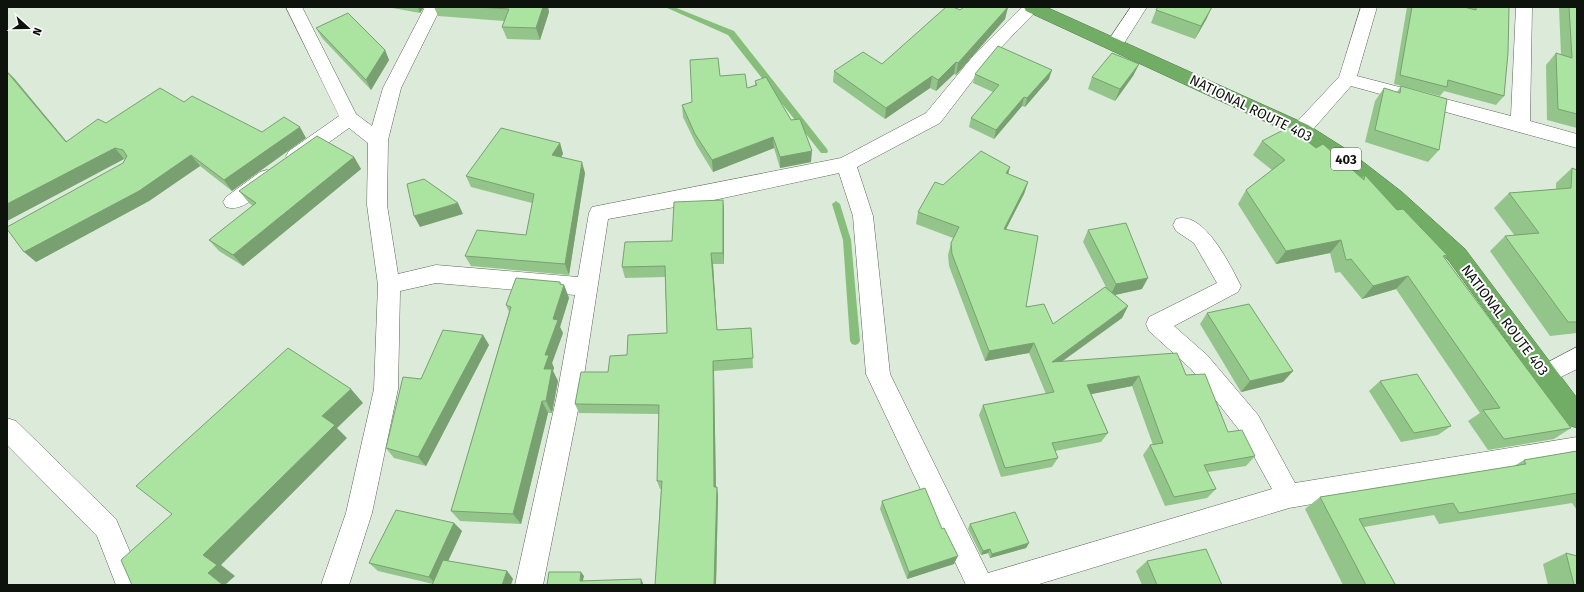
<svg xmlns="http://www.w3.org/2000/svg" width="1584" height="592" font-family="'Fira Sans',sans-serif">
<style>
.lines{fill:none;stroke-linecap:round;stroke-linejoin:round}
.stream{fill:#87be7c;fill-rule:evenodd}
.minor-casing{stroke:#5b6758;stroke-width:1}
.highway-casing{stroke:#4e7746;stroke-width:1}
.minor{fill:#fff;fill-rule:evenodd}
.highway{fill:#71ad65;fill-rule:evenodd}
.wall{fill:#93c48a}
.shaded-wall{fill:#78a070}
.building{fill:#abe4a0;stroke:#78a070}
.labels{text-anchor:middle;stroke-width:4;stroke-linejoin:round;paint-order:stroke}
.shield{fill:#fff;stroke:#565955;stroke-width:1}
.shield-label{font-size:13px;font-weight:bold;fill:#0d120c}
.street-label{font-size:14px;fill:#0d120c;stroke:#fff}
</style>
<rect width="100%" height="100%" fill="#dcead9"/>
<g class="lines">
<!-- stream -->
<path class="stream" d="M665,7H674L734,31L827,149L828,151L827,153H821L728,35Z
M836,201L840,204L851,240L860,341L858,344L855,345L852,344L850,341L843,240L832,204Z"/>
<defs>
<path id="minor" d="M286,7H302L356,114L372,126L383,88L425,7H441L401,88L388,140L387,205L398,274L436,265L578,277L589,213L592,207L841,158L926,113L974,55L1022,7H1040L986,63L940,123L857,167L873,216L890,374L988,573L1272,489L1240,431L1191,369L1149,331L1146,324L1149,317L1217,283L1194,243L1176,231L1173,225L1176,219C1204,210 1230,265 1241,286L1238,292L1174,326L1207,355L1258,415L1295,483L1577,437V459L1289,508L1036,585H966L866,374L853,216L839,173L714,200L608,219L581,395L543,585H515L557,395L575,295L436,283L400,291L398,389L372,513L349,585H321L346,513L374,389L378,285L367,205L368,143L349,128L303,161L296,163L289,161L286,156L289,151L339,116Z
M1131,7H1147L1121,48L1115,50L1109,48L1106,44Z
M1361,7H1377L1357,76L1511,116L1516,7H1532L1530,121L1577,134V148L1351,86L1308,135L1301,137L1294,135L1291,130L1294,125L1339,77Z
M267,170L274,172L277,177L274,182C261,192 243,213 226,207L223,202L226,197L260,172Z
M1577,347V369L1545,385L1537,382L1533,375L1537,368Z
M7,418L16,421L116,519L144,585H116L97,536L7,445Z"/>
<path id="highway" d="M1024,7H1046L1308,125L1349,151L1402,192L1465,249L1577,398V428L1568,425L1449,261L1388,202L1335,161L1294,135L1026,11Z"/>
</defs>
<!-- minor casing -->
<use href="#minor" class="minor-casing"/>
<!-- highway casing -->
<use href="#highway" class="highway-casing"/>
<!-- minor -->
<use href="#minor" class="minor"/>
<!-- highway -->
<use href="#highway" class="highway"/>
</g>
<!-- wall -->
<path class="wall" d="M387,7H424L420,13Z
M434,7H548L549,12L540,40L507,39L502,27L504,21L438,16Z
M1008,7L1005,19L956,75L954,74L936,91L930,88L885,119L833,82L834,71L882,64L960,10Z
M1407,7H1464L1469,8V7H1509L1504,96L1496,105L1444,91L1440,96L1394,84Z
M1559,7H1577V128L1547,120L1546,65L1556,53L1561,55Z
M1156,10L1207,18L1195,39L1151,23Z
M316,28L385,50L389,60L371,90L322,38Z
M1139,64L1133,76L1115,101L1088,89L1092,77Z
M7,71L67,142L106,123L184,102L262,132L306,138L232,191L200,166L149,201L36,262L123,163L125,159H124L7,221Z
M975,74L1049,79L1025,107L1022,106L994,139L969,127L971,118L993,92L973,83Z
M720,76L747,88L755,85V81L811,162L780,168L774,148L713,172L697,146L683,117L682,105L692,102Z
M1401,86L1439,150L1428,162L1365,142L1375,101L1384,88L1397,92Z
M1262,141L1316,148L1362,178L1365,175L1397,210L1447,255L1444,258L1571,428L1554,439L1488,450L1468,421L1480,413L1396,289L1362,299L1340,272L1335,273L1330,253L1276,264L1238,204L1246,190L1272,170L1253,155Z
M560,143L563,154L561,157L585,173L569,275L471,266L465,256L526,235L532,203L471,187L466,176Z
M354,157L361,169L243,266L219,251L209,240L253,206L249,203L239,191Z
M1572,168L1577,170V333L1550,336L1490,251L1505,236H1515L1494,208L1509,193L1556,189V183Z
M1008,174L1028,182L1024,194L1006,229L1026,307L1053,324L1106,287L1083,242L1088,230L1142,289L1115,295L1128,306L1122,318L1063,361L1186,375L1228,432L1255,456L1246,466L1208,472L1216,489L1207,498L1165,506L1143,455L1150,445H1153L1132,386L1091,394L1108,433L1101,442L1055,451L1058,458L1052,467L1001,477L979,415L983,405L1046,394L1029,353L985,361L949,266L948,255L951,243L953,238L916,224L918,212L943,185Z
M723,200L724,212V264H713L717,330L751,328L753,368L714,371L716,487H717L718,496L716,585H655L661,489H660L657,481L659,414L579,413L575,404L627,355L667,333L665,277L625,278L622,267L672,241Z
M561,285H564L569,298L560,327L563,333L552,363L554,368L553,371L558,381L552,413H548L521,524L460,521L451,511L509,312L506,305Z
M1207,313L1293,371L1283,382L1241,392L1200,324Z
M483,335L489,345L426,466L394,458L386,448L421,379Z
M1380,381L1451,426L1438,435L1401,442L1369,391Z
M1577,451V510L1572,503L1439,524L1434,515L1364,527L1395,584L1393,585H1343L1305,509L1320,497L1514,466L1524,460Z
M882,501L954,564L907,579L880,509Z
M454,523L462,531L448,561L507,571L513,579L433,584L378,571L369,563Z
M970,524L1029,543L1026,548L990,558L988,553L981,555L968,529Z
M1566,553L1577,585H1548L1543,564Z
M1147,561L1222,585H1142L1136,571Z"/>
<!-- shaded-wall -->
<path class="shaded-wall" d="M418,7H424L420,13Z
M543,7H548L549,12L540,40L536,28Z
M1008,7L1005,19L956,75L958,63Z
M1212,7L1207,18L1195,39L1201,26Z
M385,50L389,60L371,90L366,80Z
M956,62L954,74L936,91L938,80Z
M1139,64L1133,76L1115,101L1120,89Z
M1052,70L1049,79L1025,107L1027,98Z
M7,71L14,78L76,153L66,142Z
M932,76L930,88L885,119L886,108Z
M1024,97L1022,106L994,139L996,130Z
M300,127L306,138L232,191L224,180Z
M773,137L774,148L713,172L712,160Z
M560,143L563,154L555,167L552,155Z
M115,148L124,159L7,221V204Z
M812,151L811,162L780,168V157Z
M191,155L200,166L149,201L36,262L24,252Z
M354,157L361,169L243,266L233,255Z
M582,162L585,173L569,275L565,264Z
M1010,167L1007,179L1006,173Z
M1028,182L1024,194L1000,241L1004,229Z
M723,200L724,212V264L723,253Z
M458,203L463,214L420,227L414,216Z
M1341,240L1330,253L1276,264L1286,251Z
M711,253L713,264L718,340L717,330Z
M1408,276L1396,289L1362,299L1373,286Z
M1148,278L1142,289L1110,296L1116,284Z
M560,282L563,289L564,285L569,298L560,327L563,333L552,363L554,368L553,371L558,381L552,413L546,401L544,369L545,355L553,319Z
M1128,306L1122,318L1047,372L1052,362Z
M483,335L489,345L426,466L418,457Z
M1034,343L1029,353L985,361L989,351Z
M713,361L714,371L716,496L714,487Z
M1293,371L1283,382L1241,392L1250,381Z
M1139,376L1132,386L1082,396L1087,385Z
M351,389L363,403L337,428L347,438L221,565L235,576L226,584L227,585H223L208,573L203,555L322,416Z
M542,401L548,413L521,524L513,514Z
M717,487L718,496L716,585H714Z
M454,523L462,531L437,585L429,577Z
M1029,543L1026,548L990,558L992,554Z
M990,549L988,553L981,555L983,551Z
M958,556L954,564L907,579L909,572Z
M507,571L513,579L511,585H502Z
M581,572L584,576L582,585L580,581Z
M641,579L643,583V585H641Z"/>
<!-- building -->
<path class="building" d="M477,7H543L536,28L502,27L509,9Z
M946,7H953L960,10L964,7H1008L958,63L956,62L938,80L932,76L886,108L834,71L863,52L882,64Z
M1158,7H1212L1201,26L1156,10Z
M1412,7H1464L1476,10V7H1509L1508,53L1504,96L1448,80L1447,87L1400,75Z
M1569,7H1577V114L1558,109L1556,53L1572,58Z
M348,13L385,50L366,80L316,28Z
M998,46L1052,70L1027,98L1024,97L996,130L971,118L999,85L975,74Z
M1112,53L1139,64L1120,89L1092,77Z
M718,58L720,76L745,74L747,88L757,85L755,81L766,77L791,120L800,119L812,151L780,157L773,137L712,160L695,134L682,105L692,102L690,60Z
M7,72L66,142L98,119L106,123L160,88L184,102L192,96L262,132L284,117L300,127L224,180L191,155L139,191L24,252L7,229V227L123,163L127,156L123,150L115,148L7,204Z
M1401,86L1447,99L1439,150L1375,130L1384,88L1400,93Z
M1289,127L1316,148L1323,144L1364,180L1365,175L1397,210L1403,209L1447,255L1443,256L1571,428L1504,439L1483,410L1500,408L1408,276L1373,286L1351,259L1346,260L1341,240L1286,251L1246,190L1285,160L1262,141Z
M501,128L560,143L552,155L582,162L565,264L465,256L477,230L526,235L534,194L466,176Z
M317,136L354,157L233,255L209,240L256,203L239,191Z
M981,151L1010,167L1006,173L1028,182L1004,229L1038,236L1026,307L1044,304L1053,324L1105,287L1128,306L1052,362L1177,353L1186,375L1205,374L1228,432L1242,430L1255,456L1204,465L1216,489L1174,497L1150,445L1163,443L1139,376L1087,385L1108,433L1052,443L1058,458L1005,468L983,405L1054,392L1034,343L989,351L952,254L951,243L959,227L918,212L935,182L943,185Z
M1572,168L1577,170V322H1568L1505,236L1539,233L1509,193L1571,188Z
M424,179L458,203L414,216L407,184Z
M723,200V253H711L717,330L751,328L753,358L713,361L714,487H717L714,585H655L662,481H657L659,405L575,404L581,372H608L610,356L627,355L628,335L667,333L665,266L622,267L625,242L672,241L674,202Z
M1126,223L1148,278L1116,284L1088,230Z
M516,278L560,282V284L564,285L553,319L558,320L545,355H549L544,369H552L546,401H542L513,514L451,511L511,307L506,305Z
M1249,304L1293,371L1250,381L1207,313Z
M443,330L483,335L418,457L386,448L403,377L421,379Z
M288,348L351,389L322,416L335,425L203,555L217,565L208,573L223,585H132L121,560L172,514L136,486Z
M1417,374L1451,426L1414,433L1380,381Z
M1577,451V493L1459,513L1453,503L1359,519L1395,584L1390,585H1366L1320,497L1526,464L1524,460Z
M925,488L942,529L944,528L958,556L909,572L882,501Z
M396,510L454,523L429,577L369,563Z
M1015,512L1029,543L992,554L990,549L983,551L970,524Z
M1206,549L1222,585H1157L1147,561Z
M1566,553L1577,556V585H1574Z
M443,560L507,571L502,585H432Z
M549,572H581L580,581L641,579V585H547Z"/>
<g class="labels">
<!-- shield labels -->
<rect class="shield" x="1331" y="148" width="30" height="22" rx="3"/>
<g class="shield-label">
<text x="1346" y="164">403</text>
</g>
<!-- street labels -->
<g class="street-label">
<text transform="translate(1251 108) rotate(26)" y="5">NATIONAL ROUTE 403</text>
<text transform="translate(1505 320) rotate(53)" y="5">NATIONAL ROUTE 403</text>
</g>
</g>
<!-- border -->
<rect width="1584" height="592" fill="none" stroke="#0d120c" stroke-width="16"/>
<!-- north arrow -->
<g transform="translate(28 28) rotate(111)" stroke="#ffffff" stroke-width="3" paint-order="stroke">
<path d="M0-3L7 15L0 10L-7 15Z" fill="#0d120c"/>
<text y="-6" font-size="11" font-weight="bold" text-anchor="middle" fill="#0d120c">N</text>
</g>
</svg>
